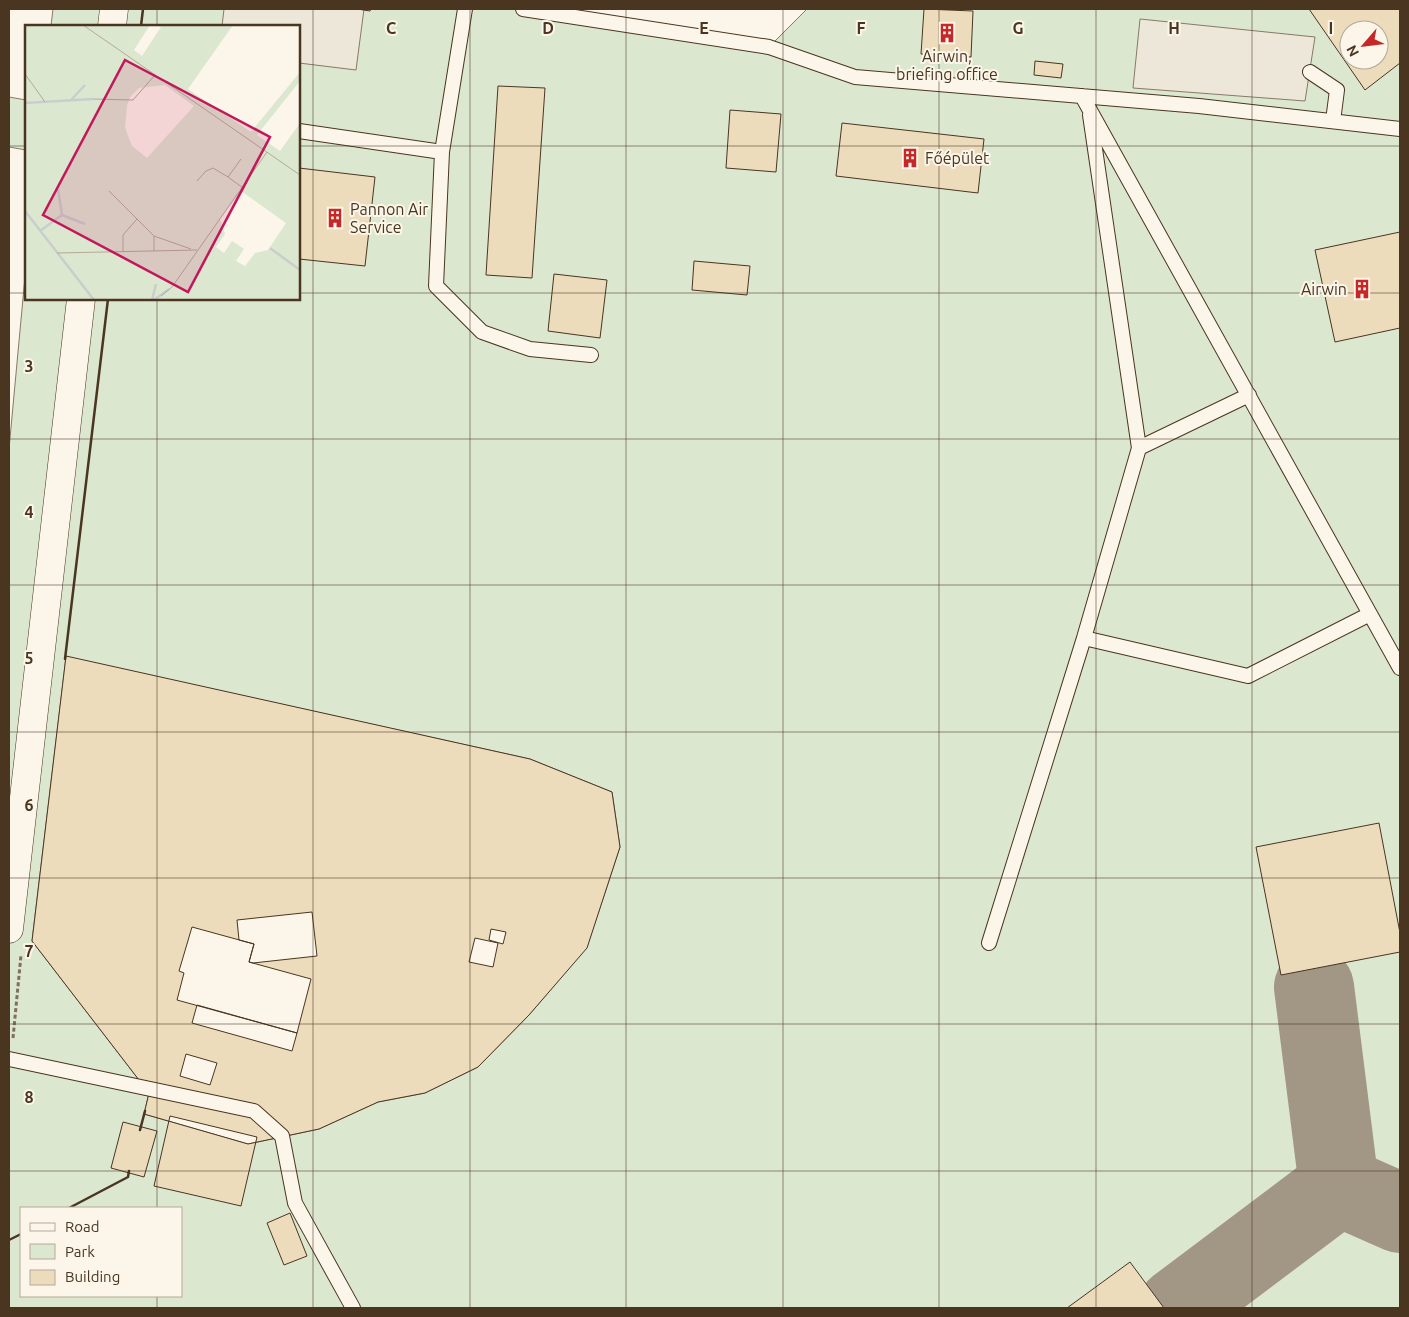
<svg xmlns="http://www.w3.org/2000/svg" width="1409" height="1317" font-family="Ubuntu,sans-serif">
<style>
.green{fill:#dce7d0;stroke:#887966;fill-rule:evenodd}
.parking{fill:#ede7d9;stroke:#887966}
.lines{fill:none;stroke-linecap:round;stroke-linejoin:round}
.taxiway{stroke:#a29684;stroke-width:80}
.building{fill:#ecdcbc;stroke:#4a3520;fill-rule:evenodd}
.lane-casing{stroke:#4a3520;stroke-width:16}
.secondary-casing{stroke:#4a3520;stroke-width:29}
.path{stroke:#7f6f5c;stroke-width:3;stroke-dasharray:4 2.5;stroke-linecap:butt}
.lane{stroke:#fbf6e9;stroke-width:14}
.secondary{stroke:#fbf6e9;stroke-width:28}
.wall{stroke:#4a3520;stroke-width:2.5}
.grid{fill:none;stroke:#4a3520;stroke-width:1;stroke-opacity:0.55}
.labels{text-anchor:middle;stroke-width:4;stroke-linejoin:round;paint-order:stroke}
.poi-label{font-size:16px;fill:#4a3520;stroke:#fbf6e9;text-anchor:start}
.inset-river{fill:none;stroke:#c9cecd;stroke-width:2.5}
.inset-road{fill:none;stroke:#b4a999;stroke-width:1}
.view{fill:#c2185b;fill-opacity:0.15;stroke:#c2185b;stroke-width:2.5}
.inset-edge{fill:none;stroke:#4a3520;stroke-width:2.5}
.grid-label{font-size:16px;text-anchor:middle;font-weight:bold;fill:#4a3520;stroke:#fbf6e9;stroke-width:4;stroke-linejoin:round;paint-order:stroke}
</style>
<rect width="100%" height="100%" fill="#fbf6e9"/>
<!-- green -->
<path class="green" d="M53,9H523L769,47L807,9H1400V1308H9V449L26,266V299H299V26H51ZM1349,30H1379V60H1349ZM66,657L530,759L612,792L620,847L587,947L529,1015L478,1067L425,1093L378,1102L319,1129L248,1144L144,1114L149,1093L32,941ZM21,1208H181V1296H21Z
M9,97L26,100V150L9,147Z"/>
<!-- parking -->
<path class="parking" d="M224,9H364L356,70L299,63V26H222Z
M1140,19L1315,37L1305,101L1133,88Z"/>
<g class="lines">
<!-- taxiway -->
<path class="taxiway" d="M1314,987L1339,1186L1400,1213
M1177,1308L1339,1186"/>
</g>
<!-- building -->
<path class="building" d="M357,9H371L370,11Z
M924,9L973,11L971,57L921,54Z
M1309,9H1400V63L1365,90ZM1349,30H1379V60H1349Z
M1035,61L1063,64L1061,78L1034,75Z
M498,86L545,88L532,278L486,275Z
M730,110L781,114L776,172L726,168Z
M842,123L984,139L978,193L836,176Z
M299,168L375,177L365,266L299,259Z
M1400,232V328L1335,342L1315,250Z
M694,261L750,266L747,295L692,290Z
M554,274L607,280L600,338L548,331Z
M66,656L530,759L612,792L620,847L587,948L529,1015L478,1067L425,1093L378,1102L319,1129L248,1144L144,1114L149,1093L32,941Z
M1379,823L1400,933V952L1281,975L1256,847Z
M312,912L317,956L253,963L249,962L254,944L239,940L237,920Z
M192,927L254,944L249,962L311,979L297,1033L177,1000L184,973L179,971Z
M491,929L506,932L503,944L489,940Z
M475,938L498,943L493,967L469,962Z
M197,1005L297,1033L292,1051L192,1023Z
M186,1054L217,1063L210,1085L180,1076Z
M170,1116L257,1137L241,1206L154,1186Z
M123,1122L157,1131L144,1177L111,1168Z
M290,1213L307,1256L284,1265L267,1223Z
M1130,1262L1164,1308H1067Z"/>
<g class="lines">
<defs>
<path id="lane" d="M523,9L769,47L855,77L1199,106L1400,129
M1310,72L1337,90L1333,121
M1082,96L1400,668
M1090,115L1139,448
M299,131L442,152L465,9
M442,152L436,286L482,332L530,349L591,355
M1084,638L1139,448L1249,395
M989,943L1084,638L1248,676L1370,614
M9,1059L254,1111L282,1136L295,1203L353,1308"/>
<path id="secondary" d="M112,26L114,9
M9,929L81,299"/>
</defs>
<!-- lane casing -->
<use href="#lane" class="lane-casing"/>
<!-- secondary casing -->
<use href="#secondary" class="secondary-casing"/>
<!-- path -->
<path class="path" d="M13,1038L21,955"/>
<!-- lane -->
<use href="#lane" class="lane"/>
<!-- secondary -->
<use href="#secondary" class="secondary"/>
<!-- wall -->
<path class="wall" d="M141,26L143,9
M65,659L108,299
M140,1130L145,1111
M69,1208L128,1177L129,1171
M9,1240L21,1234"/>
</g>
<!-- grid -->
<path class="grid" d="M157,9V26M313,9V1308M470,9V1308M626,9V1308M783,9V1308M939,9V1308M1096,9V1308M1252,9V1308M9,146H26M299,146H1400M9,293H26M299,293H1400M157,299V1208M9,439H1400M9,585H1400M9,732H1400M9,878H1400M9,1024H1400M9,1171H1400M157,1296V1308"/>
<!-- icons -->
<defs>
<symbol id="building-bare" viewBox="-9 -9 18 18"><path d="M-4-6H4V6H1V3H-1V6H-4ZM-2.5-4.3h1.7v1.8h-1.7ZM.8-4.3h1.7v1.8H.8ZM-2.5-1h1.7V.8h-1.7ZM.8-1h1.7V.8H.8Z" fill="#c62828" stroke="#fbf6e9" stroke-width="2.5" paint-order="stroke"/></symbol>
</defs>
<g fill-rule="evenodd">
<use href="#building-bare" x="933" y="19" width="28" height="28"/>
<use href="#building-bare" x="896" y="144" width="28" height="28"/>
<use href="#building-bare" x="321" y="204" width="28" height="28"/>
<use href="#building-bare" x="1348" y="275" width="28" height="28"/>
</g>
<g class="labels">
<!-- poi labels -->
<g class="poi-label">
<text x="947" y="62" text-anchor="middle">Airwin,<tspan x="947" dy="18">briefing office</tspan></text>
<text x="925" y="164">Főépület</text>
<text x="350" y="215">Pannon Air<tspan x="350" dy="18">Service</tspan></text>
<text x="1347" y="295" text-anchor="end">Airwin</text>
</g>
</g>
<!-- overview -->
<g transform="translate(25 25)">
<rect width="275" height="275" fill="#fbf6e9"/>
<path d="M0,0H125L109,25L117,31L136,2L130,0H208L163,64L226,107L275,47V56L232,110L255,126L275,98V275H0ZM140,60L169,81L122,133L107,121L103,111L100,102L102,81L105,72L114,63ZM216,166L261,198L243,225L230,228L220,241L211,236L219,224L207,216L199,228L191,222L200,209L195,194Z" fill="#dce7d0" fill-rule="evenodd"/>
<path class="inset-river" d="M46,75L60,60M0,78L68,74M33,164L37,190M0,186L69,275M15,206L37,190L60,199M245,223L275,245M127,275L131,259M129,275L144,264"/>
<path class="inset-road" d="M58,0L275,150M0,49L20,77M68,74L108,75L130,50M216,134L203,152L218,163M172,156L181,146L188,143L203,152M84,166L112,194L98,210V227M112,194L129,211V226M129,211L166,224M32,228L172,225M136,271L147,262L242,127"/>
<path class="view" d="M100,35L245,112L163,267L18,190Z"/>
<rect width="275" height="275" class="inset-edge"/>
</g>
<g class="grid-label">
<text x="391" y="34">C</text>
<text x="548" y="34">D</text>
<text x="704" y="34">E</text>
<text x="861" y="34">F</text>
<text x="1018" y="34">G</text>
<text x="1174" y="34">H</text>
<text x="1331" y="34">I</text>
<text x="29" y="372">3</text>
<text x="29" y="518">4</text>
<text x="29" y="664">5</text>
<text x="29" y="811">6</text>
<text x="29" y="957">7</text>
<text x="29" y="1103">8</text>
</g>
<!-- border -->
<rect width="1409" height="1317" fill="none" stroke="#4a3520" stroke-width="20"/>
<!-- legend -->
<rect x="20" y="1207" width="162" height="90" fill="#fbf6e9" stroke="#b4a999"/>
<rect x="30" y="1223" width="25" height="8" fill="#fbf6e9" stroke="#b4a999"/>
<text x="65" y="1232" font-size="15" fill="#4a3520">Road</text>
<rect x="30" y="1244" width="25" height="15" fill="#dce7d0" stroke="#b4a999"/>
<text x="65" y="1257" font-size="15" fill="#4a3520">Park</text>
<rect x="30" y="1270" width="25" height="15" fill="#ecdcbc" stroke="#b4a999"/>
<text x="65" y="1282" font-size="15" fill="#4a3520">Building</text>
<!-- north arrow -->
<g transform="translate(1364 45) rotate(242)"><circle r="24" fill="#fbf6e9" stroke="#b4a999"/>
<path d="M0-4L9 19L0 12L-9 19Z" fill="#c62828"/>
<text y="-8" font-size="14" font-weight="bold" text-anchor="middle" fill="#4a3520">N</text>
</g>
</svg>
